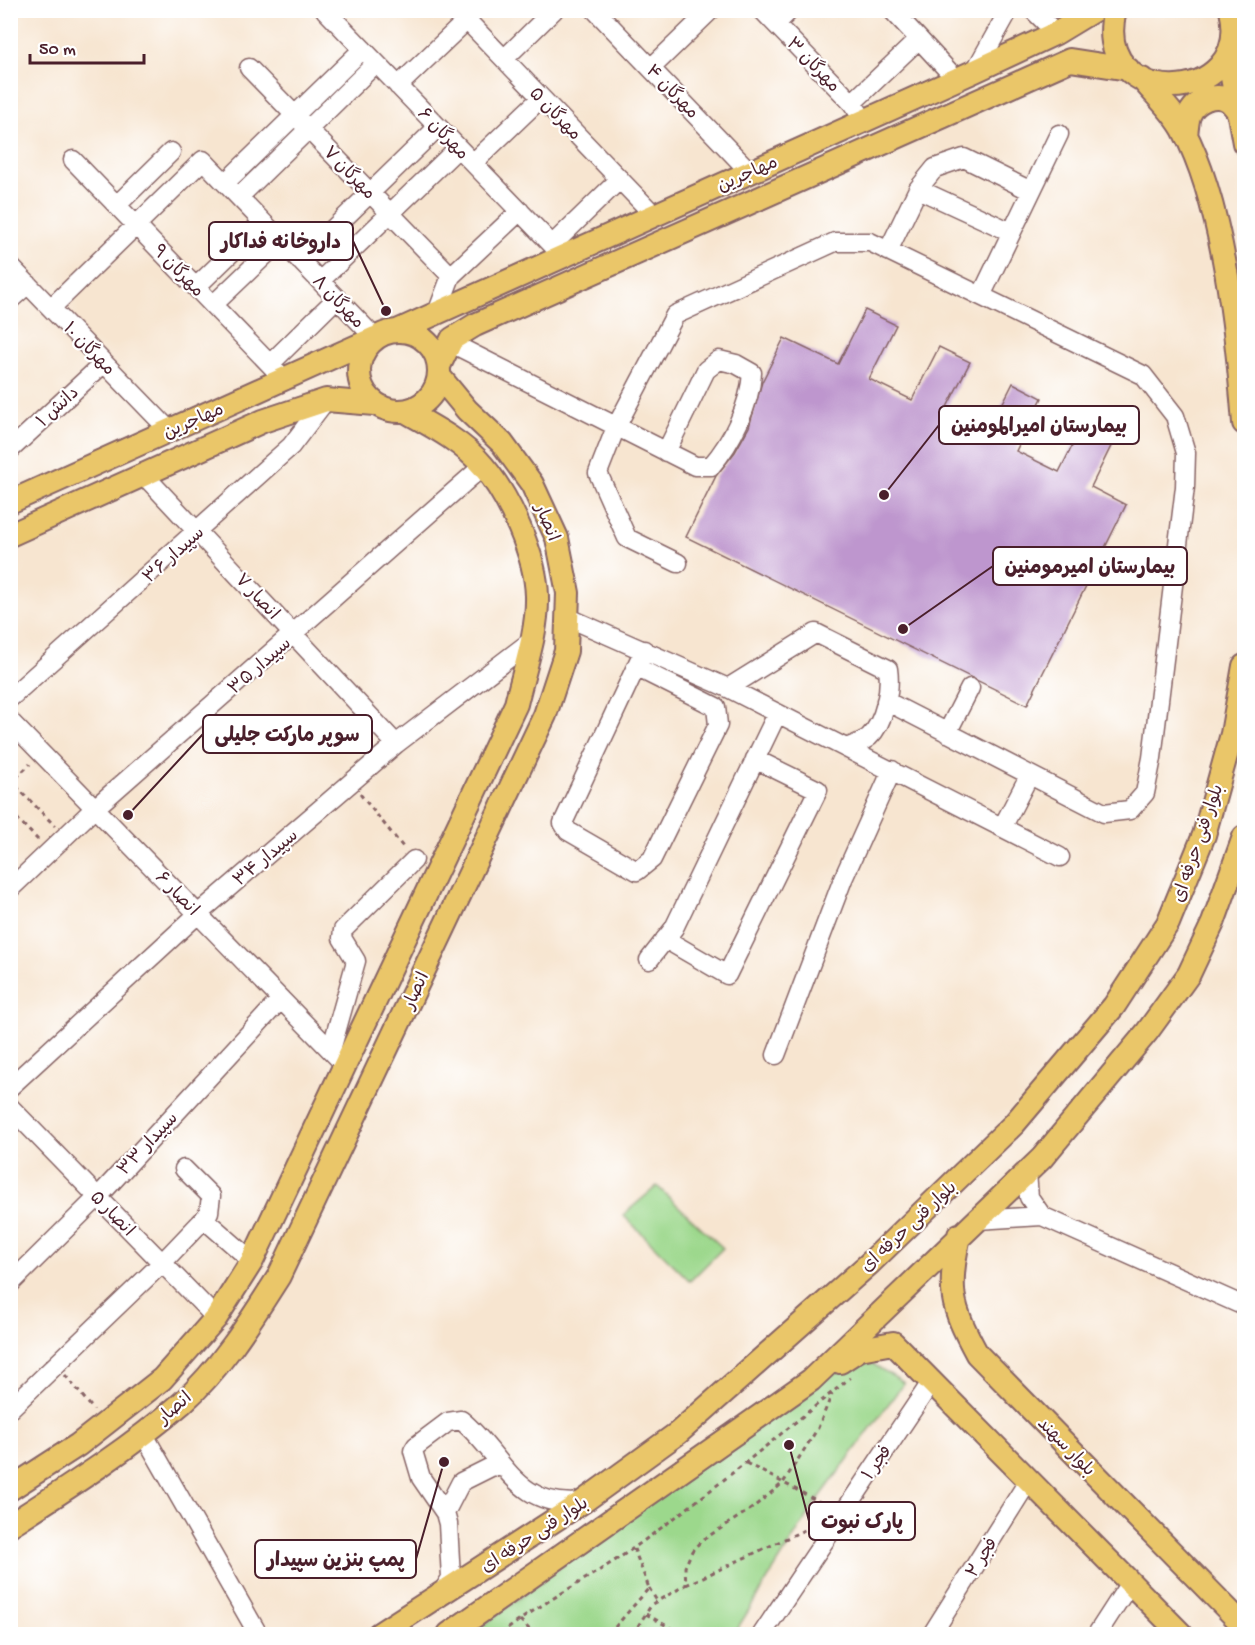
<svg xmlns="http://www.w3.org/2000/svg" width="1255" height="1645" font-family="'Gochi Hand','Playpen Sans Arabic',sans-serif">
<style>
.green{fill:#9cd88c;stroke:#737c5c;stroke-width:1.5}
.building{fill:#be96ce}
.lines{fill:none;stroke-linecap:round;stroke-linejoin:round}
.minor-casing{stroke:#876465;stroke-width:21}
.major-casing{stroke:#876465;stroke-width:26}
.path{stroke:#876465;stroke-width:3;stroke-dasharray:4.5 4.5;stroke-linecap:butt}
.minor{stroke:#fff;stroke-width:18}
.major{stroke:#eac669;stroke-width:22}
.labels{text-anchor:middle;stroke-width:4.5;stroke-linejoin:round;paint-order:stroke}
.street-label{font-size:18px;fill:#4a1f2b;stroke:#fff}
.leader{fill:none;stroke:#4a1f2b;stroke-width:2}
.callout-dot{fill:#4a1f2b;stroke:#fff;stroke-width:2}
.callout{fill:#fff;stroke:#4a1f2b;stroke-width:2}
.callout-label{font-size:20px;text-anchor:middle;font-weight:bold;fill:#4a1f2b}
</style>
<rect width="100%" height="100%" fill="#fff"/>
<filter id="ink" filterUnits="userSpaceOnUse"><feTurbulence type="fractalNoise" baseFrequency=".0167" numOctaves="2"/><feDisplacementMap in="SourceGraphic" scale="12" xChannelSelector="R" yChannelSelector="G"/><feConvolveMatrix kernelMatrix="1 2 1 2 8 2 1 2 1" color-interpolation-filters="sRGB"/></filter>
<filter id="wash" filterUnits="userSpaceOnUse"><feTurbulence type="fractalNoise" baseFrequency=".008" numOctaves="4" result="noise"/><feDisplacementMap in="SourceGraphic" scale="24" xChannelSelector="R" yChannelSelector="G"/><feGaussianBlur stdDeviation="1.35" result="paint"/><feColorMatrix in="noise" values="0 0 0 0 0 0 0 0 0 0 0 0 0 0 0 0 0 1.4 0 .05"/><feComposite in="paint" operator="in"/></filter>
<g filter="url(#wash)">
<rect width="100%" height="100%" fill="#f7e5d0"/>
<!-- green -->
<path class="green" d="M657,1186L723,1248L690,1281L623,1215Z
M832,1360L873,1364L904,1383L812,1508L734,1634H472Z"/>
<g id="blocks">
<!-- building -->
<path class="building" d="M865,310L896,325L869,379L912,400L939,347L970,362L943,415L986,436L1013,383L1042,398L1016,451L1059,472L1086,419L1117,434L1091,487L1126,505L1027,705L686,537L716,476L735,452L749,427L762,382L784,338L838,364Z"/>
</g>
</g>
<g filter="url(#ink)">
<use href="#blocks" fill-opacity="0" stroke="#876465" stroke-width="1.5"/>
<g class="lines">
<defs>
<path id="minor" d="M325,10L563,256
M457,10L654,215
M595,10L750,172
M762,10L852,103L864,120
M892,10L956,79
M1033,10L1056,33
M776,24L790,10
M504,59L554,10
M249,68L451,276
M651,68L711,10
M975,71L1009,10
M398,86L467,20
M852,103L919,39
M73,160L285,380
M473,163L541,98
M225,183L363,49
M918,189L1011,232
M239,197L376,63
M117,205L171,152
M552,245L620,179
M888,251L918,189L935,168L964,158L1031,191
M300,261L438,127
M10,266L169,430
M320,281L458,148
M196,287L263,222
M981,296L1059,134
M10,300L28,284
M213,305L281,240
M51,308L203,160L375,338
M437,313L451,276L520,211
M451,343L695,466H711C732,442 750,405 752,373L736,364L719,360L706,370L666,452
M270,364L337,298
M10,450L104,363
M144,475L396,744
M678,563L627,538L598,473L616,427L675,315L835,242H870L1143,375L1175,416L1186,453L1185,487L1152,758L1145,793L1130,810L1104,813L886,701
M567,617L728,688L1060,857
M636,667L716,707L718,725L652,859L637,871L568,831L563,823L636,667L644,650
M728,688L816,633L888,669C891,689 885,722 869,737C863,742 853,745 847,748
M10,698L291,446L326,400
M10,721L345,1065
M947,733L970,688
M1003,826L1029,776
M10,889L95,808L483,466
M665,939L727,975L818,790L755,759
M649,960L674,928L777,714
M331,1050L356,961L342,938L343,930L414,860
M776,1055L843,879L892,770
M10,1087L198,914L396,744L531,641
M10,1107L216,1318
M1035,1165L1027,1173L1029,1197L1042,1216
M204,1219L252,1261
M978,1220L1042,1216L1244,1306
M10,1284L98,1197L281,999
M10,1409L161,1264L204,1219L209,1212L211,1196L184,1169
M143,1433L258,1634
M445,1513L461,1482L493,1466L504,1468
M441,1594L451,1578L448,1524L445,1513L421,1478L413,1451L416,1446L448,1422L461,1420C504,1455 515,1510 583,1502
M762,1634L932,1381
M932,1634L1029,1480
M1097,1634L1130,1583"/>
<path id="major" d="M1115,10C1089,113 1255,110 1231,10
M1228,55L1244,143
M1142,79C1155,95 1173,111 1183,129C1224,206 1237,336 1244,423
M1186,135C1187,129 1187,122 1189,116C1194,101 1216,91 1229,101C1233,104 1236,109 1239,113
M359 371a40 40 0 1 1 80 0a40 40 0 1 1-80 0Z
M397,331L975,71L1056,33L1094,10
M439,366L452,339L475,325L1070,60L1128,69
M10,502L375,338
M10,535L263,421L326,400L375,404
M959,1235C948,1291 950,1304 977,1354L1244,1626
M840,1362L860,1349L893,1343L1181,1634
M10,1489L78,1445L162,1379L216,1318L252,1261L516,704C524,670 538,631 537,596C536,556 509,496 483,466C463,442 432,426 405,411
M10,1525C69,1487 129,1449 182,1403C222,1367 251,1320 279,1276L545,715L566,651L568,593L557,538L532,484L502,443L467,410L439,376
M379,1634L584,1501L678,1433L870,1263L1014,1124L1114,1006L1168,923L1204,835L1232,734L1244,666
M449,1634L811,1380L1042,1158L1147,1032L1189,974L1213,923L1244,837"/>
</defs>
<!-- minor casing -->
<use href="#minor" class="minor-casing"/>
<!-- major casing -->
<use href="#major" class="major-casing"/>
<!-- path -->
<path class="path" d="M10,780L55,826
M10,784L30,764
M360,794L403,847
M10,811L38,840
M65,1375L94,1410
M746,1463L829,1507
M686,1585L815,1525
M649,1588L657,1601
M646,1614L681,1634
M520,1620L534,1634
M501,1634C543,1601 591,1578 635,1547C709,1494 779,1435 850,1378
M609,1634L649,1588L634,1549
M633,1634L652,1604L686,1585L685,1567L692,1551L701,1541L751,1509L783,1483L818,1428L832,1394"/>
<!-- minor -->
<use href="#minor" class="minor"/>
<!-- major -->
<use href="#major" class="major"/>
</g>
</g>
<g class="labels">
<!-- street labels -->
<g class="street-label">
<text transform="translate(814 64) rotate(46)" y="6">مهرگان ۳</text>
<text transform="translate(673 91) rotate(46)" y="6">مهرگان ۴</text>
<text transform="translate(556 113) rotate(46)" y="6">مهرگان ۵</text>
<text transform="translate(444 133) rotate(46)" y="6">مهرگان ۶</text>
<text transform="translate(350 172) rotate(46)" y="6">مهرگان ۷</text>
<text transform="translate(747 173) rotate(-24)" y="6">مهاجرین</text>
<text transform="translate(179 270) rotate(46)" y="6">مهرگان ۹</text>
<text transform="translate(339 301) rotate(46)" y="6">مهرگان ۸</text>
<text transform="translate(90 348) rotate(46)" y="6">مهرگان ۱۰</text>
<text transform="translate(57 406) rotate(-43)" y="6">دانش ۱</text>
<text transform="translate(193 420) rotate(-24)" y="6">مهاجرین</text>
<text transform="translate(548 522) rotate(68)" y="6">انصار</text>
<text transform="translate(173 554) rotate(-42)" y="6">سپیدار ۳۶</text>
<text transform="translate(258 596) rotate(47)" y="6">انصار ۷</text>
<text transform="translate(259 665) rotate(-41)" y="6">سپیدار ۳۵</text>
<text transform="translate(1197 843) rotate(-71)" y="6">بلوار فنی حرفه ای</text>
<text transform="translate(265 857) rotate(-40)" y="6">سپیدار ۳۴</text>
<text transform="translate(178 893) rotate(46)" y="6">انصار ۶</text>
<text transform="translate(415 990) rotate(-65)" y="6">انصار</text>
<text transform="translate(147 1143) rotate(-47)" y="6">سپیدار ۳۳</text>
<text transform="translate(113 1213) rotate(46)" y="6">انصار ۵</text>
<text transform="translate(908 1226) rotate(-43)" y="6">بلوار فنی حرفه ای</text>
<text transform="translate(174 1407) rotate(-41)" y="6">انصار</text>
<text transform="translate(1067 1446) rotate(46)" y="6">بلوار سهند</text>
<text transform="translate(876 1462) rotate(-55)" y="6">فجر ۱</text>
<text transform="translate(534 1534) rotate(-33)" y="6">بلوار فنی حرفه ای</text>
<text transform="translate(981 1557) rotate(-58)" y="6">فجر ۲</text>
</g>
</g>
<!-- callouts -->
<path class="leader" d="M386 311L353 241M884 495L939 425M903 629L993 566M128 815L203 734M789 1445L809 1521M444 1462L416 1559"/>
<g class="callout-dot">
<circle cx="386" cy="311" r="6"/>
<circle cx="884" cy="495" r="6"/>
<circle cx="903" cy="629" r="6"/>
<circle cx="128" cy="815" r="6"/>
<circle cx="789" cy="1445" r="6"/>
<circle cx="444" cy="1462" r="6"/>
</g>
<g class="callout">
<rect x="209" y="222" width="144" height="38" rx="6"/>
<rect x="939" y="406" width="200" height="38" rx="6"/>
<rect x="993" y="547" width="194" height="38" rx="6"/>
<rect x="203" y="715" width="169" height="38" rx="6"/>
<rect x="809" y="1502" width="106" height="38" rx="6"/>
<rect x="255" y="1540" width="161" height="38" rx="6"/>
</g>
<g class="callout-label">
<text x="281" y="248">داروخانه فداکار</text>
<text x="1039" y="432">بیمارستان امیرالمومنین</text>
<text x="1090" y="573">بیمارستان امیرمومنین</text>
<text x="287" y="741">سوپر مارکت جلیلی</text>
<text x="862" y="1528">پارک نبوت</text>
<text x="336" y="1566">پمپ بنزین سپیدار</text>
</g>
<!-- margin -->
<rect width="1255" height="1645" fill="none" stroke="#fff" stroke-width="36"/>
<!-- scale -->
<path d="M30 54v9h114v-9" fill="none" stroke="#4a1f2b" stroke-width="3"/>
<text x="39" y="54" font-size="18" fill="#4a1f2b" stroke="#ffffff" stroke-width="4.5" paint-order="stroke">50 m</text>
</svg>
